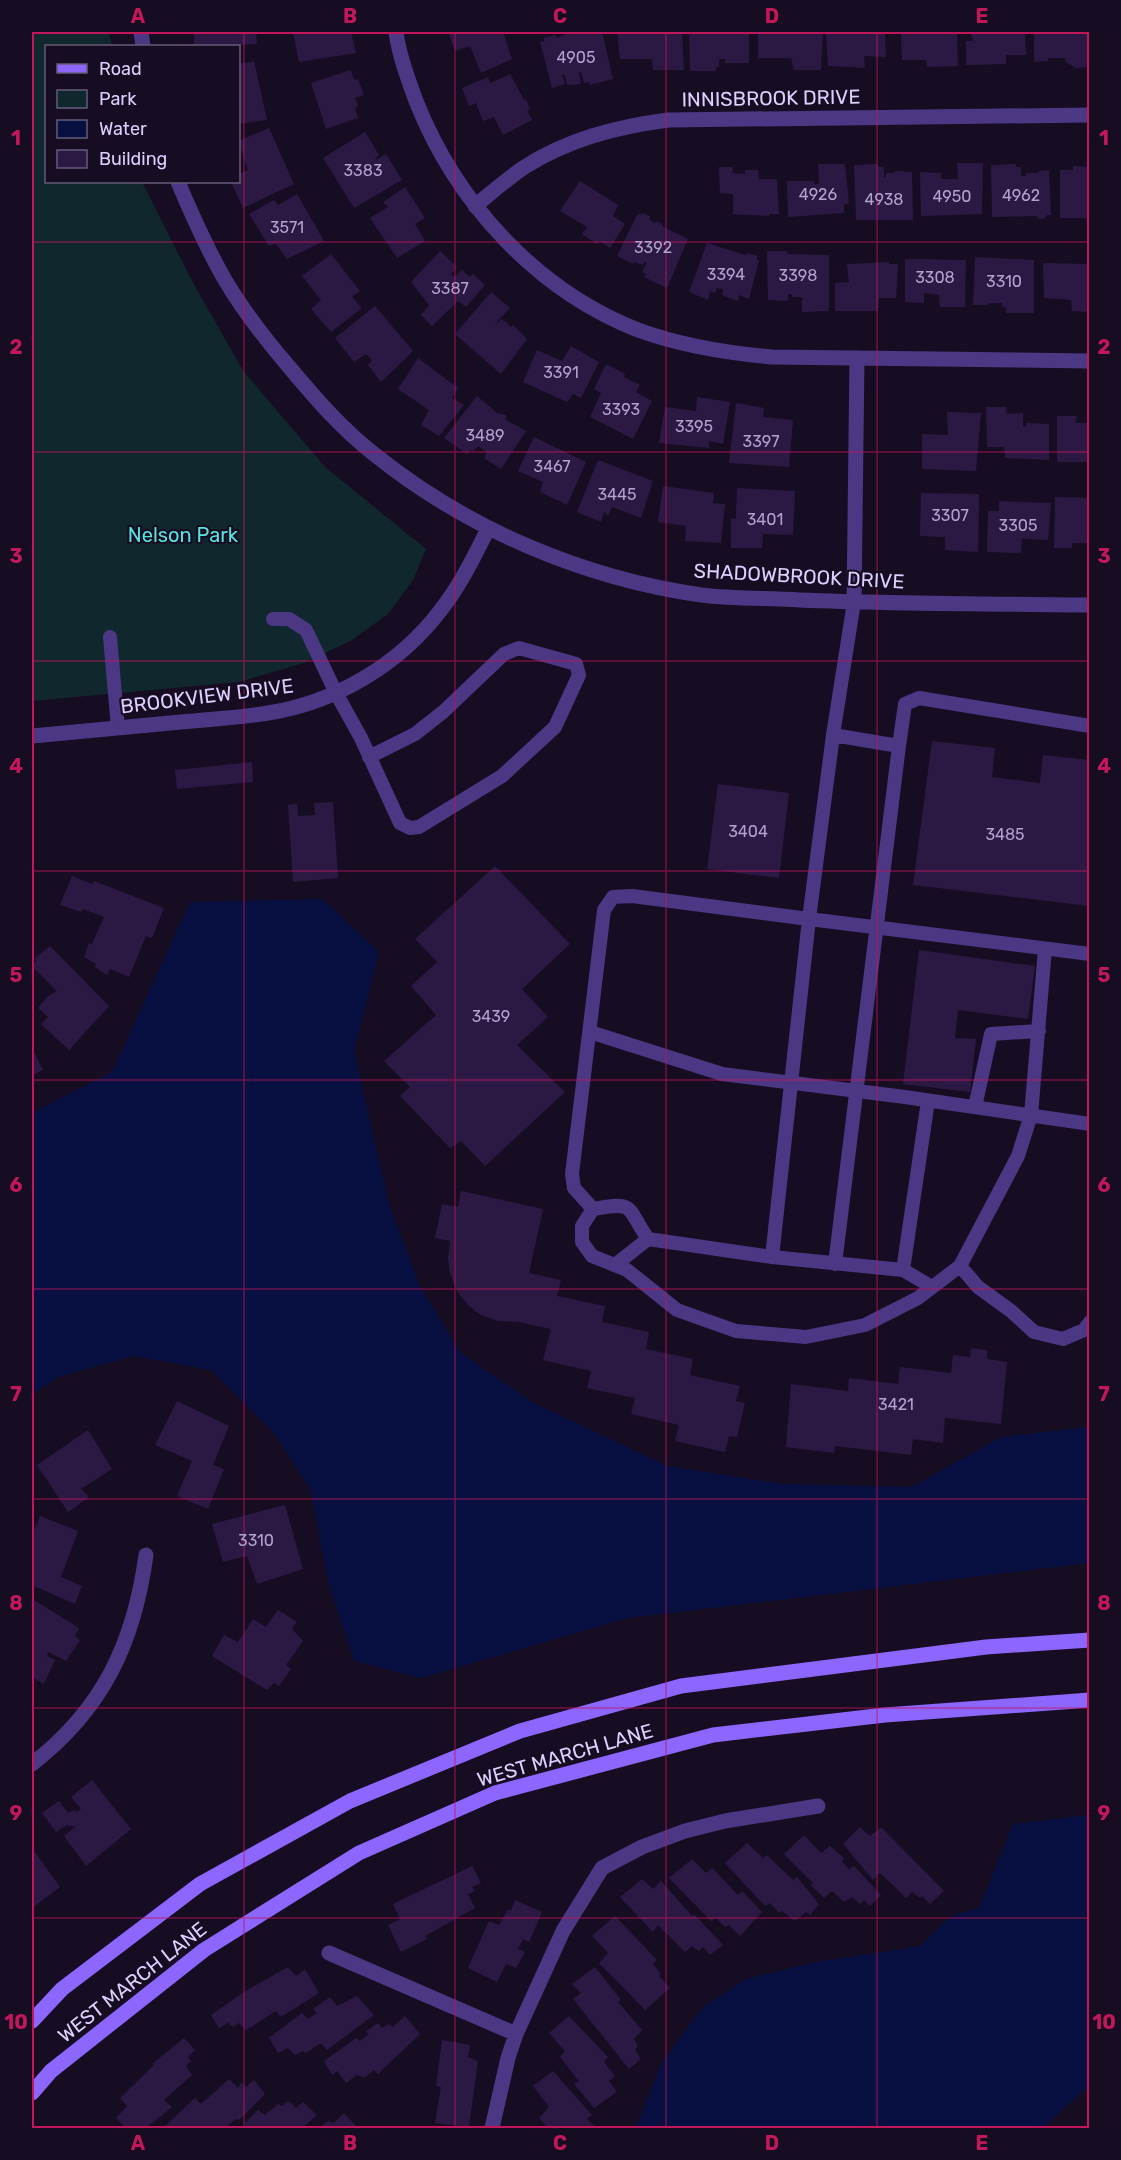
<svg xmlns="http://www.w3.org/2000/svg" width="1121" height="2160" font-family="Rubik,sans-serif">
<style>
.green{fill:#10272d}
.water{fill:#081041}
.building{fill:#2b1944}
.lines{fill:none;stroke-linecap:round;stroke-linejoin:round}
.service{stroke:#4b3783;stroke-width:14}
.minor{stroke:#4b3783;stroke-width:15}
.secondary{stroke:#8c66ff;stroke-width:15}
.grid{fill:none;stroke:#c2185b;stroke-width:1.5;stroke-opacity:0.55}
.labels{text-anchor:middle;stroke-width:4.5;stroke-linejoin:round;paint-order:stroke}
.number-label{font-size:16px;fill:#b2a2d0}
.street-label{font-size:20px;fill:#dfcfff;stroke:#160d23}
.park-label{font-size:20px;fill:#58e2de;stroke:#160d23}
.neatline{fill:none;stroke:#c2185b;stroke-width:2}
.grid-label{font-size:20px;text-anchor:middle;font-weight:bold;fill:#c2185b}
</style>
<rect width="100%" height="100%" fill="#160d23"/>
<!-- green -->
<path class="green" d="M32,32H109L112,46H46V182H142L192,281L244,372L325,467L426,549L413,580L388,614L352,640L307,662L239,682L32,701Z"/>
<!-- water -->
<path class="water" d="M322,899L379,952L354,1051L389,1204L421,1288L460,1352L532,1402L667,1466L784,1484L912,1487L1001,1437L1087,1427L1090,1429L1089,1563L628,1618L421,1678L354,1661L329,1586L311,1491L275,1434L211,1370L133,1356L58,1377L32,1395V1113L112,1072L190,902Z
M1089,1815V2088L1082,2092L1043,2128H636L661,2064L702,2008L746,1979L815,1962L920,1946L951,1916L979,1908L1013,1824Z"/>
<!-- building -->
<path class="building" d="M194,32H256L257,44L239,45V46H194Z
M293,32H351L356,53L299,62Z
M448,32H503L512,59L481,73L470,46L455,51Z
M571,32V34L582,32H602L613,79L590,85L589,82L584,83L581,72L579,73L581,84L567,85L565,75H562L565,84L552,88L540,42L545,41L543,38L556,35V38Z
M617,32H682L684,70H653L652,59H620Z
M689,32H749V63H725V59H719V67H716V71H690Z
M758,32H823L821,70H794L791,58H758Z
M843,32H885L886,57L864,56L865,68L828,66L826,34L843,33Z
M901,32H957L958,66L927,67L926,60H902Z
M974,32H1025L1026,55H1006V64L966,65V41H973L971,33Z
M1034,32H1090V67L1076,68L1066,62L1065,58H1048V61L1034,62Z
M254,61L267,120L238,124V64Z
M351,70L354,80L358,79L364,95L355,98L358,106L355,108L358,118L326,129L311,83Z
M510,74L524,100L526,99L530,110L527,111L532,120L503,135L494,117L483,121L476,103L469,106L462,88L488,77L490,83Z
M269,128L294,184L243,208L231,182H238V174L248,170L238,141Z
M365,132L379,155L375,159L376,160L386,154L402,180L354,208L323,158Z
M957,163H983L982,214L921,216L920,172L941,173V179H958Z
M818,164H845L849,204H844V213L788,217L787,181H814V184H819Z
M878,164V167H884V177H886V173H895L894,171L912,172L913,220H856L854,165Z
M1016,164V167H1021V176H1026V173H1039L1038,171L1049,170L1051,215H1047L1043,219H1039L1036,216L992,217L991,165Z
M1073,166L1089,167L1090,218H1060V170H1073Z
M719,167H733L732,173L745,174V170H758L759,179H777L779,214H769V216L733,214V194L720,193Z
M580,181L618,205L613,216L625,224L610,248L600,241L597,244L582,234L587,227L560,211Z
M405,187L425,218L415,224L425,241L397,258L370,218L388,207L383,202Z
M297,194L324,241L287,259L276,244L269,246L249,214L274,200L278,205Z
M643,213L650,216V220L655,223L657,221L663,225L662,226L688,239L667,288L644,277L646,274L642,272L647,263L645,262L643,265L634,262L633,264L617,256L637,215Z
M707,243L745,255L748,253L757,256V260H759L749,299L739,295L738,301L722,295L723,289L717,288L715,293L710,291L708,300L689,292Z
M440,251L457,267L451,274L454,277L462,270L470,277L473,274L485,285L466,307L458,301L432,326L421,315L429,305L411,282Z
M767,251H787V254L829,255V311L802,312V297H792V294H788V301L768,300Z
M331,254L360,291L352,297L362,308L331,332L311,309L321,300L302,276Z
M975,257L1034,260V313H1006V308L1002,307V303H989L988,305H973Z
M905,259L966,260L965,307H940L939,295L924,293V303L905,302Z
M889,262V264H898L896,298H879L878,311H835V283L849,282L847,264Z
M1043,263L1090,264V312L1072,311L1071,300L1044,298Z
M491,292L510,308L494,325L502,319L511,327L513,325L527,339L501,374L455,334Z
M375,306L413,351L381,382L368,365L372,360L366,354L354,362L335,338Z
M571,346L599,362L581,398L573,394L567,402L523,382L537,350L562,361Z
M418,358L458,388L452,398L464,405L439,436L421,425L429,410L398,389Z
M606,364L625,374L624,377L640,385L636,392L652,401L633,439L590,417L601,393L594,389Z
M477,396L497,413L506,415V420L526,431L501,469L484,458L487,452L478,446L473,452L470,450L467,454L444,438Z
M697,397L730,402L723,444L709,441V448L659,443L665,407L696,411Z
M736,403L764,408L763,417L793,420L789,467L729,463Z
M986,407H1006L1007,414L1023,413V426L1026,427V423L1049,424V460L1005,458L1004,447H987Z
M947,412L981,413L976,471L922,469V434L948,435Z
M1057,416H1077L1075,423H1090V462H1057Z
M534,437L586,462L567,505L540,492L543,482L518,471Z
M598,460L653,481L641,518L612,507L608,516L604,512L601,522L577,512Z
M663,486L714,493L713,503L725,504L721,543L685,541L686,526L658,522Z
M737,488L795,491L793,535L763,534L762,548H731V518L736,519Z
M921,493L979,494L978,552L945,550V537L920,536Z
M1055,497L1090,498V543H1072V548H1054Z
M999,501L1051,503L1048,540L1022,539L1021,553L987,552L988,511H999Z
M932,741L995,748L992,777L1040,783L1043,755L1090,760L1089,906L913,885Z
M252,762L253,782L177,789L175,770Z
M718,784L789,793L779,878L707,869Z
M333,802L338,878L293,882L288,805L297,804L298,816L315,815L314,803Z
M495,866L570,944L522,989L548,1017L517,1045L565,1092L485,1166L461,1141L450,1148L400,1096L410,1087L384,1061L436,1015L411,986L437,962L415,939Z
M72,876L92,884L94,881L164,908L152,938L146,936L129,977L110,969L107,975L95,967L96,964L84,957L89,943L92,944L104,917L83,909L81,912L60,905Z
M50,946L109,1006L69,1050L41,1024L48,1017L38,1008L48,996L57,991L32,966L36,961L34,959Z
M919,950L1035,966L1028,1019L958,1010L955,1038L976,1039L970,1092L903,1084Z
M32,1048L43,1070L32,1076Z
M461,1191L543,1209L529,1273L561,1280L557,1296L605,1306L602,1322L649,1332L646,1349L693,1359L690,1375L740,1386L736,1401L745,1403L737,1437L729,1436L725,1452L675,1441L679,1425L631,1414L635,1398L587,1388L591,1371L543,1360L551,1329L519,1322L498,1321L481,1315L469,1306L457,1291L450,1273L448,1258L450,1241L435,1238L442,1204L458,1207Z
M971,1348L987,1350V1359L1007,1362L1001,1424L945,1418L943,1443L913,1439L911,1455L835,1446L834,1453L786,1447L791,1384L848,1391L849,1378L898,1384L900,1367L951,1373L953,1355L970,1357Z
M177,1401L229,1426L213,1465L224,1469L208,1509L177,1496L192,1461L155,1445Z
M88,1430L112,1469L81,1489L89,1497L68,1512L37,1465Z
M285,1505L303,1569L257,1584L247,1556L223,1562L212,1524Z
M40,1516L78,1531L61,1577L82,1586L75,1604L32,1585V1535Z
M32,1599L79,1628L75,1636L80,1640L66,1661L48,1652L47,1656L55,1660L44,1684L32,1677Z
M278,1610L297,1622L292,1629L303,1641L286,1665L291,1669L279,1686L274,1683L267,1690L212,1656L224,1635L238,1642L253,1619L266,1627Z
M92,1780L131,1829L86,1866L64,1836L75,1827L67,1825L56,1832L42,1813L59,1801L68,1813L74,1810L77,1812L81,1809L71,1797Z
M860,1827L870,1836L881,1827L944,1891L930,1904L922,1896L920,1898L912,1892L906,1898L880,1873L873,1880L843,1844Z
M804,1835L821,1853L830,1846L844,1858L842,1862L849,1869L854,1866L881,1895L870,1906L864,1900L860,1904L852,1897L844,1902L832,1891L824,1898L811,1885L813,1883L784,1854Z
M747,1843L763,1858L767,1855L793,1880L797,1877L819,1904L810,1915L806,1912L795,1921L782,1911L779,1913L770,1903L765,1906L725,1863Z
M32,1848L60,1887L32,1908Z
M692,1859L706,1873L712,1868L738,1895L742,1891L762,1912L740,1936L729,1925L725,1927L716,1918L711,1921L669,1878Z
M472,1866L481,1883L472,1887L475,1891L468,1894L475,1908L425,1936L427,1939L401,1952L388,1925L400,1919L393,1904Z
M642,1879L653,1889L661,1881L692,1916L694,1914L723,1945L710,1955L703,1947L699,1951L692,1946L685,1952L658,1925L653,1932L620,1897Z
M515,1900L542,1912L529,1942L523,1939L518,1949L525,1952L516,1968L506,1964L497,1982L468,1968L489,1921L499,1925L508,1909L511,1911Z
M615,1916L657,1960L653,1964L661,1974L659,1976L670,1988L645,2010L599,1963L608,1953L592,1936Z
M288,1967L296,1976L305,1969L319,1993L281,2017L276,2011L246,2030L239,2023L233,2027L228,2023L219,2028L211,2015L244,1992Z
M595,1967L621,2000L618,2002L642,2030L634,2039L638,2046L635,2050L641,2059L629,2069L573,1999L581,1993L572,1984Z
M357,1996L374,2015L327,2050L321,2043L306,2053L303,2051L295,2055L288,2048L278,2053L269,2038L302,2013L308,2019L317,2013L313,2009L330,1997L337,2006Z
M405,2016L420,2034L378,2074L374,2070L364,2078L357,2075L346,2083L337,2071L332,2075L324,2061L356,2038L360,2041L369,2034L366,2031L378,2023L382,2028L389,2024L393,2027Z
M569,2016L608,2057L604,2062L615,2076L609,2081L617,2092L594,2108L574,2084L579,2081L560,2057L565,2051L549,2033Z
M184,2038L195,2050L188,2057L191,2061L186,2066L192,2075L164,2100L172,2107L146,2128H126L116,2118L127,2106L120,2098L154,2065L152,2064Z
M442,2040L470,2045L468,2057L478,2061L469,2127L435,2123L441,2087L436,2086Z
M553,2071L592,2115L587,2119L596,2128H548L539,2118L549,2107L533,2086Z
M229,2079L238,2088L241,2083L246,2087L254,2080L265,2094L239,2120L236,2119L225,2128H163L195,2098L201,2104Z
M288,2101L296,2108L303,2102L317,2115L302,2128H244L246,2126L244,2124L258,2110L265,2115L278,2104L282,2106Z
M344,2113L358,2128H319L328,2121L334,2123Z"/>
<g class="lines">
<!-- service -->
<path class="service" d="M854,602L833,735L809,919L632,896L613,897L604,910L572,1174L574,1188L593,1209L582,1226V1242L592,1256L627,1270L677,1310L736,1331L806,1337L865,1325L918,1298L960,1266L978,1287L1011,1311L1034,1332L1063,1339L1084,1330L1090,1322
M273,619H289L306,630L336,693L361,738L400,823L410,828L419,827L502,776L555,727L579,675L576,664L519,648L504,654L443,712L415,734L369,757
M110,637L118,728
M833,735L899,746L905,704L919,698L1090,726
M590,1032L722,1074L905,1097L1090,1124
M975,1107L991,1034L1039,1031
M593,1209C636,1201 626,1207 648,1239L772,1257L903,1270L928,1101
M772,1257L809,919L1090,954
M835,1264L899,746
M615,1265L648,1239
M960,1266L1018,1156L1031,1115L1045,949
M903,1270L932,1287"/>
<!-- minor -->
<path class="minor" d="M141,32L143,46
M396,32C399,55 408,79 416,101C456,202 536,290 638,330C682,346 726,353 772,357L1090,361
M178,182C192,215 207,249 225,280C244,312 266,340 290,368C316,399 342,429 374,454C467,529 583,578 701,595C734,599 767,598 800,600C896,604 993,604 1090,605
M475,206C491,193 507,179 523,168C568,139 616,127 668,120L1090,115
M854,602L857,358
M32,736C81,731 131,727 181,722C210,719 239,718 268,713C334,703 399,665 440,611C460,586 474,557 488,529
M32,1764C103,1709 134,1643 146,1555
M329,1953L516,2034
M492,2128L508,2058L516,2034L563,1931L602,1868L642,1847L685,1831L725,1821L818,1806"/>
<!-- secondary -->
<path class="secondary" d="M32,2021L62,1989L200,1884L350,1801L520,1731L681,1686L986,1647L1090,1640
M32,2093L51,2071L204,1950L359,1853L495,1793L713,1735L885,1715L1090,1700"/>
</g>
<!-- grid -->
<path class="grid" d="M244,32V2128M455,32V2128M666,32V2128M877,32V2128M32,242H1090M32,452H1090M32,661H1090M32,871H1090M32,1080H1090M32,1289H1090M32,1499H1090M32,1708H1090M32,1918H1090"/>
<g class="labels">
<!-- number labels -->
<g class="number-label">
<text x="576" y="63">4905</text>
<text x="363" y="176">3383</text>
<text x="818" y="200">4926</text>
<text x="1021" y="201">4962</text>
<text x="952" y="202">4950</text>
<text x="884" y="205">4938</text>
<text x="287" y="233">3571</text>
<text x="653" y="253">3392</text>
<text x="726" y="280">3394</text>
<text x="798" y="281">3398</text>
<text x="935" y="283">3308</text>
<text x="1004" y="287">3310</text>
<text x="450" y="294">3387</text>
<text x="561" y="378">3391</text>
<text x="621" y="415">3393</text>
<text x="694" y="432">3395</text>
<text x="485" y="441">3489</text>
<text x="761" y="447">3397</text>
<text x="552" y="472">3467</text>
<text x="617" y="500">3445</text>
<text x="950" y="521">3307</text>
<text x="765" y="525">3401</text>
<text x="1018" y="531">3305</text>
<text x="748" y="837">3404</text>
<text x="1005" y="840">3485</text>
<text x="491" y="1022">3439</text>
<text x="896" y="1410">3421</text>
<text x="256" y="1546">3310</text>
</g>
<!-- street labels -->
<g class="street-label">
<text transform="translate(771 98) rotate(-1)" y="7">INNISBROOK DRIVE</text>
<text transform="translate(799 576) rotate(3)" y="7">SHADOWBROOK DRIVE</text>
<text transform="translate(207 696) rotate(-7)" y="7">BROOKVIEW DRIVE</text>
<text transform="translate(565 1755) rotate(-16)" y="7">WEST MARCH LANE</text>
<text transform="translate(132 1982) rotate(-38)" y="7">WEST MARCH LANE</text>
</g>
<!-- park labels -->
<g class="park-label">
<text x="183" y="542">Nelson Park</text>
</g>
</g>
<!-- border -->
<rect width="1121" height="2160" fill="none" stroke="#160d23" stroke-width="66"/>
<!-- legend -->
<rect x="45" y="45" width="195" height="138" fill="#160d23" stroke="#665b7b" stroke-width="1.5"/>
<rect x="57" y="64" width="30" height="9" fill="#8c66ff" stroke="#665b7b" stroke-width="1.5"/>
<text x="99" y="75" font-size="18" fill="#dfcfff">Road</text>
<rect x="57" y="90" width="30" height="18" fill="#10272d" stroke="#665b7b" stroke-width="1.5"/>
<text x="99" y="105" font-size="18" fill="#dfcfff">Park</text>
<rect x="57" y="120" width="30" height="18" fill="#081041" stroke="#665b7b" stroke-width="1.5"/>
<text x="99" y="135" font-size="18" fill="#dfcfff">Water</text>
<rect x="57" y="150" width="30" height="18" fill="#2b1944" stroke="#665b7b" stroke-width="1.5"/>
<text x="99" y="165" font-size="18" fill="#dfcfff">Building</text>
<rect x="33" y="33" width="1055" height="2094" class="neatline"/>
<g class="grid-label">
<text x="138" y="23">A</text>
<text x="350" y="23">B</text>
<text x="560" y="23">C</text>
<text x="772" y="23">D</text>
<text x="982" y="23">E</text>
<text x="16" y="145">1</text>
<text x="1104" y="145">1</text>
<text x="16" y="354">2</text>
<text x="1104" y="354">2</text>
<text x="16" y="563">3</text>
<text x="1104" y="563">3</text>
<text x="16" y="773">4</text>
<text x="1104" y="773">4</text>
<text x="16" y="982">5</text>
<text x="1104" y="982">5</text>
<text x="16" y="1192">6</text>
<text x="1104" y="1192">6</text>
<text x="16" y="1401">7</text>
<text x="1104" y="1401">7</text>
<text x="16" y="1610">8</text>
<text x="1104" y="1610">8</text>
<text x="16" y="1820">9</text>
<text x="1104" y="1820">9</text>
<text x="16" y="2029">10</text>
<text x="1104" y="2029">10</text>
<text x="138" y="2150">A</text>
<text x="350" y="2150">B</text>
<text x="560" y="2150">C</text>
<text x="772" y="2150">D</text>
<text x="982" y="2150">E</text>
</g>
</svg>
